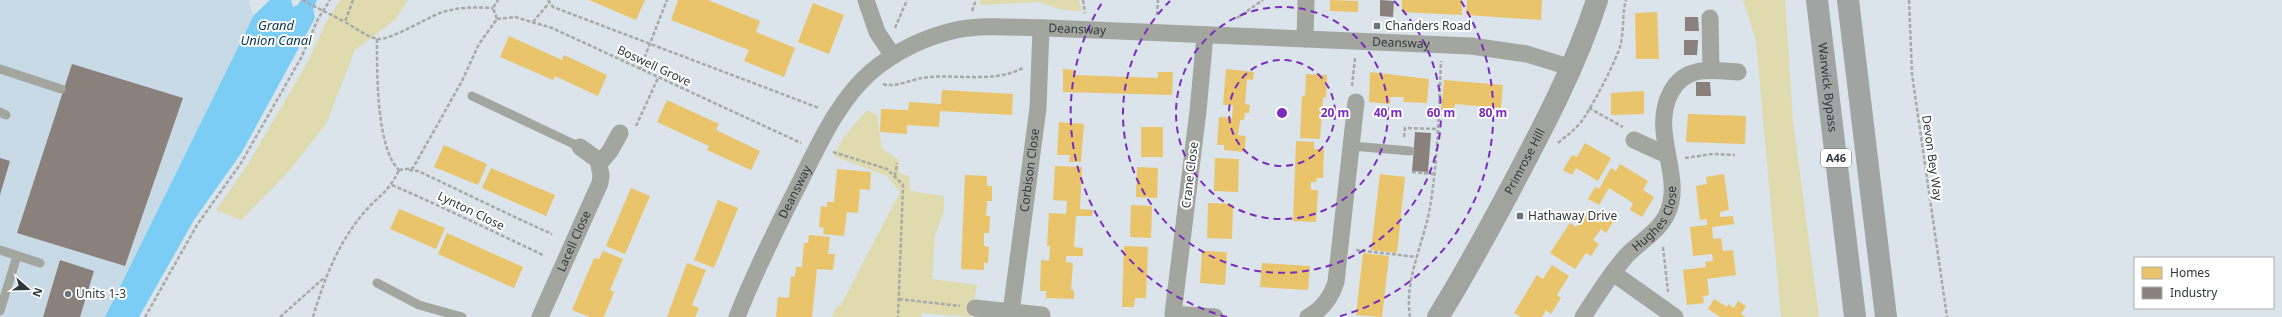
<svg xmlns="http://www.w3.org/2000/svg" width="2282" height="317" font-family="'Noto Sans',sans-serif">
<style>
.built{fill:#c8dae5}
.green{fill:#dfdbaf}
.water{fill:#7ccdf5}
.homes{fill:#e9c46a}
.industry{fill:#8a817c}
.lines{fill:none;stroke-linecap:round;stroke-linejoin:round}
.path{stroke:#a7aaa9;stroke-width:2.5;stroke-dasharray:4 2;stroke-linecap:butt}
.lane{stroke:#a3a59f;stroke-width:9}
.street{stroke:#a3a59f;stroke-width:17}
.secondary{stroke:#a0a39e;stroke-width:22}
.highway{stroke:#a0a5a3;stroke-width:22}
.path-bridge{stroke:#a7aaa9;stroke-width:2.5;stroke-dasharray:4 2;stroke-linecap:butt}
.ring{fill:none;stroke:#7b2cbf;stroke-width:2;stroke-dasharray:7 5}
.poi-dot{fill:#6c7479;stroke:#fff;stroke-width:1.5}
.labels{text-anchor:middle;stroke-width:4;stroke-linejoin:round;paint-order:stroke}
.shield{fill:#fff;stroke:#6e7376;stroke-width:1}
.shield-label{font-size:11px;font-weight:bold;fill:#30373c}
.poi-label{font-size:12px;fill:#30373c;stroke:#fff;text-anchor:start}
.street-label{font-size:12px;fill:#30373c;stroke:#fff}
.water-label{font-size:13px;font-style:italic;fill:#05384e;stroke:#fff}
.centre{fill:#7b2cbf;stroke:#fff;stroke-width:2}
.ring-label{font-size:12px;text-anchor:middle;font-weight:bold;fill:#7b2cbf;stroke:#fff;stroke-width:4;stroke-linejoin:round;paint-order:stroke}
</style>
<rect width="100%" height="100%" fill="#dae4ea"/>
<!-- built -->
<path class="built" d="M0,0H250L249,3L254,15L105,317H0Z"/>
<!-- green -->
<path class="green" d="M340,0H408L396,19L355,50L326,124L290,170L241,220L216,210L248,164L309,60L325,24Z
M981,0H1079L1082,11L1063,10L1039,2L979,5Z
M1743,0H1785L1793,121L1819,317H1781L1756,40Z
M867,110L877,115L882,149L899,160V173L909,176L910,191L944,196V211L935,235L932,279L977,285L971,317L922,313L921,317H832L837,306L841,305L900,192L887,176L834,156L843,138Z"/>
<!-- water -->
<path class="water" d="M270,0H291L293,7L298,5L301,0H317L313,9L315,17L312,24L242,152L194,220L139,317H105L254,15Z"/>
<!-- homes -->
<path class="homes" d="M589,0H645L636,20Z
M678,0H708L760,21L756,32L795,48L784,77L744,61L749,50L671,20Z
M1330,0L1358,1V12L1330,11Z
M1402,0H1462V15L1402,12Z
M1467,0H1542L1541,20L1466,15Z
M813,3L844,15L829,54L798,42Z
M1657,12L1659,59H1636L1635,13Z
M509,36L562,60L564,55L607,75L598,96L555,76L553,80L500,57Z
M1063,69L1074,70V75L1158,78V72H1173L1172,95L1063,92Z
M1226,69L1254,72L1253,80L1247,79L1245,104L1250,105L1249,113H1245L1244,120H1240L1238,135L1246,136L1244,152L1224,150V145H1217L1219,117L1232,118L1233,105H1223Z
M1370,72L1429,79L1427,103L1403,102L1404,97H1390V104L1369,102Z
M1306,74L1327,75L1326,98L1323,97L1320,139L1300,138L1302,96H1305Z
M1444,80L1503,85L1501,108L1455,104L1454,112L1441,111Z
M942,90L1013,94L1012,115L940,111L939,127L907,125V134L880,132L881,109L908,110L909,102L941,104Z
M1644,91V114L1611,115V93Z
M667,100L719,124L716,130L760,151L751,170L707,150L709,146L657,122Z
M1688,114L1746,116L1745,144L1686,142Z
M1059,122L1084,124L1081,162H1069L1070,155H1057Z
M1141,127H1163V157H1141Z
M1296,141L1314,142V149H1324L1323,178H1317L1316,182H1311V190H1318L1316,222L1293,221Z
M1585,143L1611,158L1598,181L1576,168L1572,175L1563,170L1572,155L1577,157Z
M444,145L487,164L478,185L434,167Z
M1215,158L1239,159L1238,192L1214,191Z
M1620,164L1648,181L1643,190L1654,197L1642,217L1630,210L1633,203L1609,188L1599,205L1588,199L1595,187L1599,189L1611,168L1616,171Z
M1055,166L1082,167L1080,209L1093,210L1092,216H1076L1074,247L1083,248V256H1066V262L1073,263L1071,290H1074V299L1046,298V291H1040L1041,260L1049,261L1050,246H1047L1049,213L1066,214L1067,201L1053,200Z
M1137,167L1158,168L1157,198L1136,197Z
M491,168L555,195L546,216L482,188Z
M837,169L871,172L870,190L860,189L858,213L847,212L844,236L823,234L824,228L819,227L821,206L827,207V202H834Z
M1380,174L1405,177L1397,253L1371,250Z
M1724,174L1729,210L1720,212V217L1733,216L1734,224L1712,227L1713,239L1721,238L1723,251L1733,250L1736,275L1707,279L1709,295L1703,296L1704,303L1687,305L1683,270L1706,267L1705,262L1713,261L1712,254L1693,256L1690,227L1707,225V219L1700,220L1696,186L1707,184L1706,177Z
M965,175L987,176V186H992V201H987L986,216H990L989,233H984V246L989,247L988,263H984V270L961,269Z
M631,188L650,196L625,254L606,246Z
M718,200L738,208L714,268L694,260Z
M1208,203L1233,204L1232,239L1207,238Z
M1131,205L1152,206L1151,238L1130,237Z
M399,209L445,228L436,249L390,229Z
M1587,210L1596,216L1599,212L1613,222L1606,233L1601,229L1593,240L1599,244L1591,256L1586,253L1575,269L1550,253L1570,223L1576,227Z
M447,233L523,267L514,288L438,254Z
M809,235L830,237L828,254H835L833,270L817,269L812,317H776L778,297L789,298L791,276L795,277L796,267H802L804,243H808Z
M1124,246L1148,247L1146,298H1135L1134,307H1122Z
M603,251L623,259L610,290L614,292L604,317H590L572,310L594,258L599,259Z
M1202,251L1227,252L1225,285L1200,283Z
M1363,253L1389,256L1382,317L1356,315Z
M687,263L706,270L692,305L699,308L695,317H667Z
M1262,263L1310,266L1308,290L1260,287Z
M1552,265L1569,276L1557,295L1561,298L1551,314L1546,310L1542,317H1521L1514,313L1537,275L1543,279Z
M1714,299L1727,307L1728,304L1734,308L1738,301L1746,306L1741,314L1746,317H1720L1708,309Z"/>
<!-- industry -->
<path class="industry" d="M1380,0L1394,1L1393,17L1380,16Z
M1685,17H1698L1699,31H1685Z
M1684,40H1698L1697,55H1684Z
M72,64L183,98L125,266L17,233Z
M1696,82H1710L1711,96H1696Z
M1415,132L1431,133L1428,172L1412,171Z
M0,158L10,161L0,195Z
M60,260L94,271L80,317H43Z"/>
<g class="lines">
<!-- path -->
<path class="path" d="M353,0L345,22C354,27 367,37 378,39C388,41 427,18 440,13C457,7 475,7 493,8
M548,0L553,7L819,108
M1083,0L1085,13
M1909,0L1912,74L1947,317
M972,11L976,0
M1157,15L1158,0
M1237,18L1263,0
M497,19L515,17L552,28L801,143
M533,22L549,3
M895,28L907,0
M377,39C377,71 376,148 399,170
M640,69L667,0
M883,84C893,88 911,80 922,78C956,73 992,84 1023,68
M1352,86L1355,58
M1589,108L1623,127
M636,126L658,78
M1404,137L1405,128L1437,129
M1558,143C1566,136 1574,131 1581,122C1591,109 1618,58 1621,43C1624,28 1622,14 1626,0
M833,152L887,169L903,185L898,317
M1685,158L1712,154L1735,155
M399,170L413,168L462,81L479,44L497,19L493,8L498,0
M409,170L418,171C463,192 507,214 552,234
M1412,172L1433,174
M895,176L897,163
M392,185C443,207 492,231 543,255
M1663,247L1668,292
M1356,250L1417,257
M899,299L960,306
M145,317L197,225L241,163L301,58L318,19L330,0
M280,317L325,277
M313,317C324,280 337,245 362,215C377,196 387,195 399,170
M1410,317C1404,279 1424,243 1430,207C1438,159 1439,109 1441,61"/>
<!-- lane -->
<path class="lane" d="M0,69L61,89
M472,96L580,147
M0,112L6,115
M1352,146L1410,151
M0,250L40,263
M377,283L419,305L462,317
M0,311L17,256"/>
<!-- street -->
<g class="street">
<path d="M866,0L877,32L893,56"/>
<path d="M1710,18L1711,70"/>
<path d="M1205,35L1198,111L1173,314L1215,317"/>
<path d="M1305,39L1306,0"/>
<path d="M1634,140L1667,155"/>
<path d="M599,164L610,151L620,133"/>
<path d="M1613,273L1675,317"/>
<path d="M975,308L1042,315"/>
<path id="s1" d="M1011,312L1038,108L1041,28"/>
<path id="s2" d="M540,317L600,183L601,175L598,160L580,147"/>
<path id="s3" d="M737,317C755,271 777,227 800,182C819,144 839,99 872,71C896,51 926,37 956,30C986,24 1017,28 1047,28L1471,46L1527,54L1572,68"/>
<path d="M1308,317C1323,309 1331,298 1336,282L1356,102"/>
<path id="s4" d="M1583,317C1597,296 1610,274 1627,255C1640,242 1659,231 1667,214C1685,177 1649,132 1671,92C1685,65 1712,70 1738,72"/>
</g>
<!-- secondary -->
<path class="secondary" id="s5" d="M1438,317C1462,279 1483,240 1504,201C1539,135 1574,71 1597,0"/>
<!-- highway -->
<g class="highway">
<path id="s6" d="M1817,0L1855,317"/>
<path d="M1848,0L1886,317"/>
</g>
<!-- path-bridge -->
<path class="path-bridge" d="M302,0L345,22"/>
</g>
<!-- distance rings -->
<g class="ring">
<circle cx="1282" cy="113" r="53"/>
<circle cx="1282" cy="113" r="106"/>
<path d="M1394 1A159 159 0 1 1 1170 1"/>
<path d="M1227 317A211 211 0 0 1 1103 1M1461 1A211 211 0 0 1 1337 317"/>
</g>
<!-- markers -->
<g class="poi-dot">
<rect x="1373" y="22" width="8" height="8" rx="2"/>
<rect x="1516" y="212" width="8" height="8" rx="2"/>
<circle cx="68" cy="294" r="4"/>
</g>
<g class="labels">
<!-- shield labels -->
<rect class="shield" x="1821" y="149" width="30" height="18" rx="3"/>
<g class="shield-label">
<text x="1836" y="162">A46</text>
</g>
<!-- poi labels -->
<g class="poi-label">
<text x="1385" y="30">Chanders Road</text>
<text x="1528" y="220">Hathaway Drive</text>
<text x="76" y="298">Units 1-3</text>
</g>
<!-- street labels -->
<g class="street-label">
<text dy="4" stroke="none"><textPath href="#s3" startOffset="498">Deansway</textPath></text>
<text dy="4" stroke="none"><textPath href="#s3" startOffset="822">Deansway</textPath></text>
<text transform="translate(654 66) rotate(25)" y="4">Boswell Grove</text>
<text dy="4" stroke="none"><textPath href="#s6" startOffset="88">Warwick Bypass</textPath></text>
<text transform="translate(1932 158) rotate(82)" y="4">Devon Bey Way</text>
<text dy="4" stroke="none"><textPath href="#s5" startOffset="178">Primrose Hill</textPath></text>
<text dy="4" stroke="none"><textPath href="#s1" startOffset="143">Corbison Close</textPath></text>
<text transform="translate(1190 175) rotate(-83)" y="4">Crane Close</text>
<text dy="4" stroke="none"><textPath href="#s3" startOffset="138">Deansway</textPath></text>
<text transform="translate(471 211) rotate(26)" y="4">Lynton Close</text>
<text dy="4" stroke="none"><textPath href="#s4" startOffset="124">Hughes Close</textPath></text>
<text dy="4" stroke="none"><textPath href="#s2" startOffset="83">Lacell Close</textPath></text>
</g>
<!-- water labels -->
<g class="water-label">
<text x="276" y="30">Grand<tspan x="276" dy="15">Union Canal</tspan></text>
</g>
</g>
<circle cx="1282" cy="113" r="6" class="centre"/>
<g class="ring-label">
<text x="1335" y="117">20 m</text>
<text x="1388" y="117">40 m</text>
<text x="1441" y="117">60 m</text>
<text x="1493" y="117">80 m</text>
</g>
<!-- legend -->
<rect x="2134" y="257" width="140" height="52" fill="#ffffff" stroke="#acafb1"/>
<rect x="2142" y="267" width="20" height="12" fill="#e9c46a" stroke="#acafb1"/>
<text x="2170" y="277" font-size="12" fill="#30373c">Homes</text>
<rect x="2142" y="287" width="20" height="12" fill="#8a817c" stroke="#acafb1"/>
<text x="2170" y="297" font-size="12" fill="#30373c">Industry</text>
<!-- north arrow -->
<g transform="translate(28 289) rotate(110)" stroke="#ffffff" stroke-width="3" paint-order="stroke">
<path d="M0-3L7 15L0 10L-7 15Z" fill="#30373c"/>
<text y="-6" font-size="11" font-weight="bold" text-anchor="middle" fill="#30373c">N</text>
</g>
</svg>
